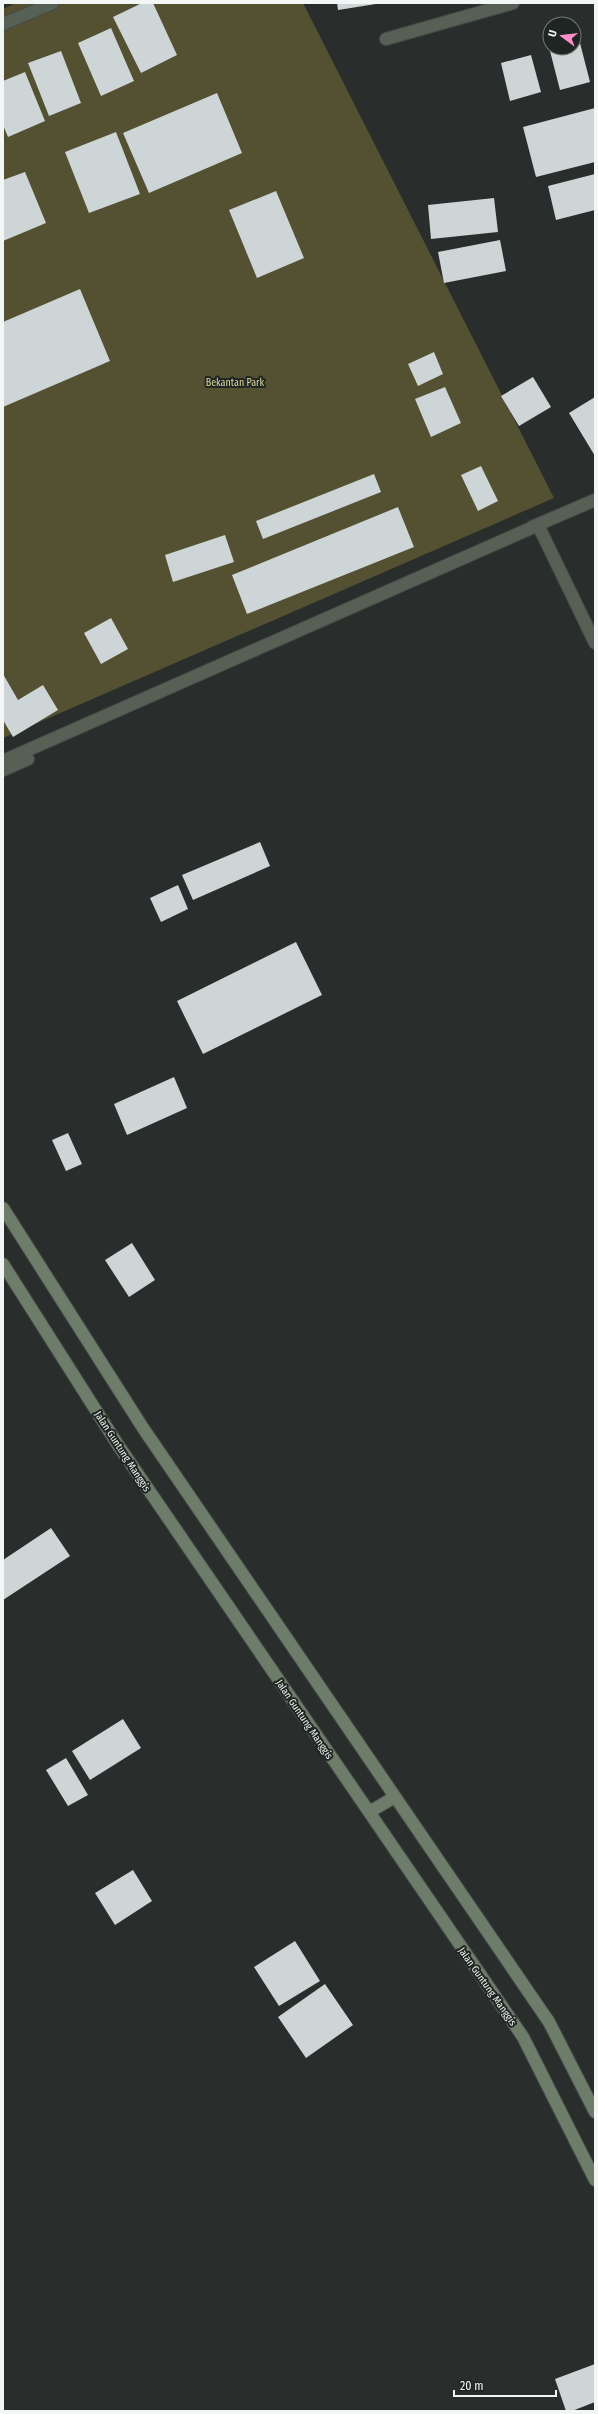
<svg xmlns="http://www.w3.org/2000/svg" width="598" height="2414" font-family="'Fira Sans Condensed',sans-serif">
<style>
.green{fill:#545132}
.building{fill:#cdd5d6}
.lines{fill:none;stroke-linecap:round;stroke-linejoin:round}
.street-casing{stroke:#454a48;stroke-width:14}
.secondary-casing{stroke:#454a48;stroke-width:14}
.street{stroke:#576054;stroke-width:12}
.secondary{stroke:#6e7d69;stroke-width:12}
.labels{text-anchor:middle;stroke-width:4;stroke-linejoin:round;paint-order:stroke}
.park-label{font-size:10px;fill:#e0da9a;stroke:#1f2523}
.street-label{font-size:10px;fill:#f2f6f4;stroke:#1f2523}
</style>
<rect width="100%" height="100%" fill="#292e2c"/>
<!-- green -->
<path class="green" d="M16,3H303L554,498L3,738V9Z"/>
<!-- building -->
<path class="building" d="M142,3H153L177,55L141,73L113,17Z
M337,3H376V4L338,10Z
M111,28L134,81L101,96L78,43Z
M580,43L590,82L560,90L550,51L574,48V45Z
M61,51L81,103L49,116L28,63Z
M531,55L541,92L510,101L501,63Z
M25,72L45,121L8,137L3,125V81Z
M217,93L242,153L149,193L123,133Z
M595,108V162L536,177L523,127Z
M116,132L140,194L89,213L65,152Z
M25,172L46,223L3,241V180Z
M595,174V210L556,220L548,186Z
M276,191L304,258L257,278L229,210Z
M494,198L498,232L431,239L428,205Z
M500,240L506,271L444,283L438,252Z
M80,289L110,361L3,407V322Z
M434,352L443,374L418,386L408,364Z
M533,377L551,407L519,426L501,396Z
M445,387L461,423L431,437L415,399Z
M595,397V456L569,413Z
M481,466L498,501L478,511L461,475Z
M374,474L381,492L263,539L256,521Z
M398,507L414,547L247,614L232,575Z
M225,535L234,562L173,582L165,555Z
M111,618L128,649L101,664L84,633Z
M3,674L18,700L43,685L58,710L13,737L3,720Z
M260,842L270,866L193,900L182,875Z
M178,885L188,909L161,922L150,898Z
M296,942L322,995L203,1054L177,1001Z
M174,1077L187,1108L127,1135L114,1104Z
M68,1133L82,1164L66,1171L52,1140Z
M132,1243L155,1280L129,1297L105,1260Z
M51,1528L70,1556L3,1600V1560Z
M123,1719L141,1748L90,1780L72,1751Z
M66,1758L88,1795L68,1806L46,1770Z
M133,1870L152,1901L115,1925L95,1893Z
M295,1941L320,1981L279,2006L254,1967Z
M325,1984L353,2025L306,2058L278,2017Z
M595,2364V2402L572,2411H566L555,2379Z"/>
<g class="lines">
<defs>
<path id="street" d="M3,24L53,3
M386,39L513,3
M532,527L595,500
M3,761L538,525L595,643
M3,770L28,759"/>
<path id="secondary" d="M3,1208L143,1428L549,2022L595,2112
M3,1264L118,1445L523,2037L595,2180
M369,1812L395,1797"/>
</defs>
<!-- street casing -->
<use href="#street" class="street-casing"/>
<!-- secondary casing -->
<use href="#secondary" class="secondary-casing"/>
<!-- street -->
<use href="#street" class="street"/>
<!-- secondary -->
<use href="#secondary" class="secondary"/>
</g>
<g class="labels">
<!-- park labels -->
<g class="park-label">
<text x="235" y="386">Bekantan Park</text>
</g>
<!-- street labels -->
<g class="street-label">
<text transform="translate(123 1451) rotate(57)" y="4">Jalan Guntung Manggis</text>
<text transform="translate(305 1719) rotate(56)" y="4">Jalan Guntung Manggis</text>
<text transform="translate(488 1986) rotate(55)" y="4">Jalan Guntung Manggis</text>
</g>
</g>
<!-- border -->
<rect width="598" height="2414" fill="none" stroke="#f2f6f4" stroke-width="8"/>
<!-- north arrow -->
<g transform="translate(562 36) rotate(285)"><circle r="19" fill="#1f2523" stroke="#737977"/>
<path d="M0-3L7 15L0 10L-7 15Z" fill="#fa8fc8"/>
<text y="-6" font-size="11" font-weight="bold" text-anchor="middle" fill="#f2f6f4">U</text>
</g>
<!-- scale -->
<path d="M454 2390v6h102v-6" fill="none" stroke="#f2f6f4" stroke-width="2"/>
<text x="460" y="2390" font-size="12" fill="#f2f6f4" stroke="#1f2523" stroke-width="3" paint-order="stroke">20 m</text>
</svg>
